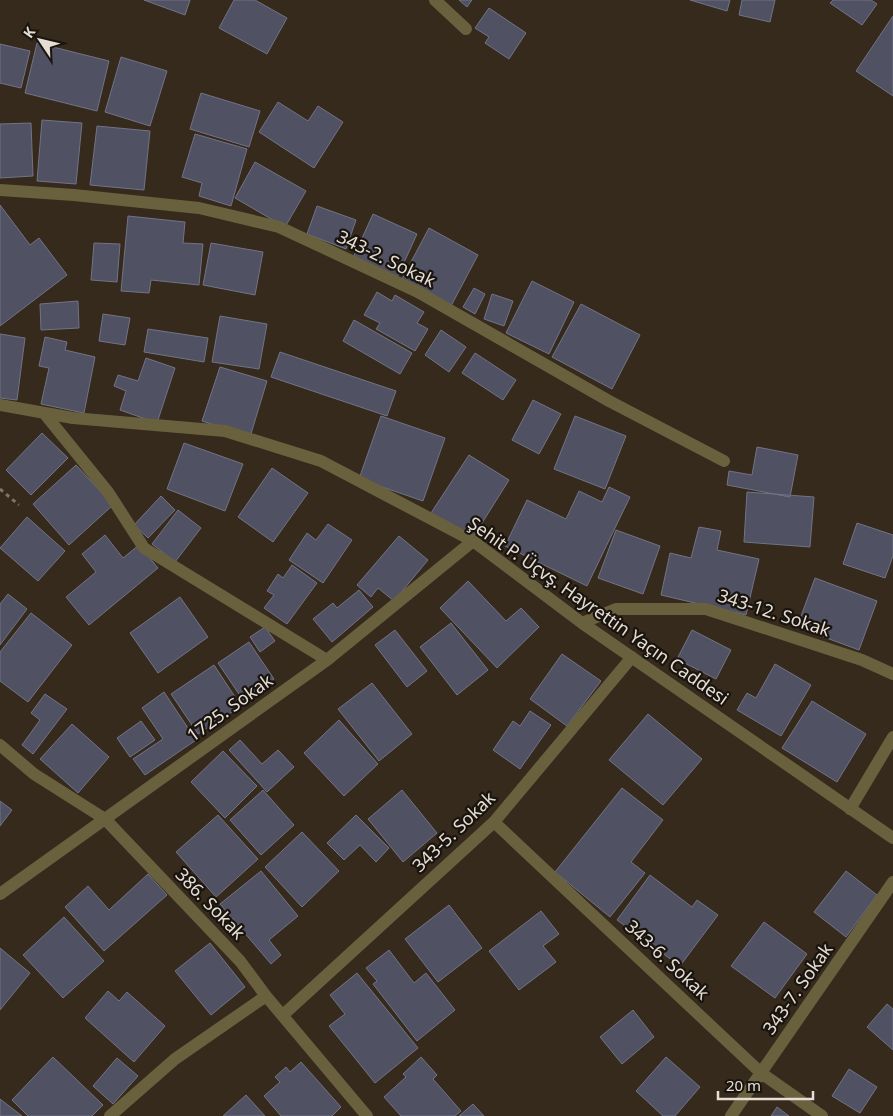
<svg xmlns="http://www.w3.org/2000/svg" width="893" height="1116" font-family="'Noto Sans',sans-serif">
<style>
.building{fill:#505163;stroke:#727386}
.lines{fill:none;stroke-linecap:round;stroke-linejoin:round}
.path{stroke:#7d7367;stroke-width:3;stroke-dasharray:4 4;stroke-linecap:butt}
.minor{stroke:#69613e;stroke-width:12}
.labels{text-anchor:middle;stroke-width:4.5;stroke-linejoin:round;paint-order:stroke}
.street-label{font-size:18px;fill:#e6ded5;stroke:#19140e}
</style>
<rect width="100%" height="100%" fill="#362a1c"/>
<!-- building -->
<path class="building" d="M144,0H190L185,15Z
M234,0H255L287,18L267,54L219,28Z
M459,0H472L467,7Z
M690,0H730L727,11Z
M742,0H775L770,22L739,15Z
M833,0H871L877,4L862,25L830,3Z
M489,8L526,33L509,59L485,43L489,37L475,28Z
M893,16V96L856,71Z
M37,43L109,61L97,111L25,93Z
M0,44L30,51L21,88L0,83Z
M121,57L167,71L150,126L105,112Z
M201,93L260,111L249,147L190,129Z
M278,102L308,121L318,106L343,122L314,168L259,132Z
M42,120L82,123L76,184L37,181Z
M31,123L33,176L0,178V124Z
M97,126L150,131L144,190L90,185Z
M195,134L247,149L231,206L199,196L202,183L182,177Z
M255,162L306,191L285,227L235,198Z
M0,205L30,245L39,238L67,275L0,326Z
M317,206L356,220L346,249L307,234Z
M373,214L417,234L397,278L353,258Z
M128,216L185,222L183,243L203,244L199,285L151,280L149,293L121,291Z
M429,228L478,255L451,306L402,279Z
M94,243L120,244L117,282L91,280Z
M211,243L263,252L255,295L203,285Z
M532,281L574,302L549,354L506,333Z
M474,288L485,294L475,314L463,307Z
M377,292L392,301L395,295L424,312L417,323L428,329L415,351L376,329L380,323L364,315Z
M492,294L513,301L504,326L484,319Z
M78,301L79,328L41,330L40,304Z
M581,304L640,335L612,389L552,357Z
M103,314L130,318L125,345L99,341Z
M220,316L267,324L259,369L212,362Z
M354,320L412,353L400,374L343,341Z
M148,329L208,338L204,362L144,352Z
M441,330L466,347L449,372L425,355Z
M0,334L25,338L17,400L0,398Z
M45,337L67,342L65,350L95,357L84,413L41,404L49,368L39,366Z
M280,352L396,391L387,416L271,377Z
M475,353L516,380L503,400L462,373Z
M146,358L175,368L157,423L120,410L126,391L114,386L118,375L138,381Z
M220,367L267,381L250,437L202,421Z
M533,400L561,414L539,454L512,440Z
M381,416L445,438L423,501L359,479Z
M575,416L626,436L605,489L554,469Z
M42,433L68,458L31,495L6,470Z
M184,443L243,464L225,511L167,489Z
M757,447L798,455L790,497L727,485L729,471L752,475Z
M469,455L509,480L472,539L431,513Z
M76,465L113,505L69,545L33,504Z
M272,468L308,493L273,542L238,517Z
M609,487L630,497L587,586L505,546L527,500L566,519L579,491L602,502Z
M747,492L814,497L810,547L744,542Z
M161,496L175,510L148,538L134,525Z
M178,510L201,528L175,562L152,544Z
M27,517L65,551L38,581L0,548Z
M857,523L893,535V556L885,578L843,564Z
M328,524L352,540L323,583L289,560L307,533L316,540Z
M699,527L721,531L717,550L759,559L746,615L661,595L670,553L691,558Z
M616,530L660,546L643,594L598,578Z
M105,535L123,558L139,545L158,568L89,625L66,597L96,572L82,554Z
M399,536L428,560L394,601L378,588L371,597L357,585Z
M292,565L317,583L287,624L264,608L274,595L267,591L278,574L283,578Z
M815,578L877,601L859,650L797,627Z
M468,581L506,621L521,608L539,627L497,668L440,608Z
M359,590L373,607L332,642L313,619L333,603L337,608Z
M8,594L27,609L0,645V604Z
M180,597L208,637L158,673L130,633Z
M31,613L72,645L28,702L0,681V652Z
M451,623L488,670L457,695L420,647Z
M265,627L275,641L260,652L250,637Z
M395,630L427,671L407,687L375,645Z
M692,630L731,650L716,679L677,659Z
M249,642L274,679L243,700L218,663Z
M562,654L601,681L567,726L530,699Z
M775,664L811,685L781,736L737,710L747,693L756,698Z
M214,665L241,706L198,734L171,694Z
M372,683L412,734L379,761L338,709Z
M164,692L196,740L145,775L133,759L163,739L142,708Z
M45,694L67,709L33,754L22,745L40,720L31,713Z
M812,701L866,734L837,782L782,748Z
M530,711L551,725L520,769L493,750L513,721L520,726Z
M648,714L702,759L663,805L609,760Z
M339,720L378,764L344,796L304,753Z
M141,721L155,740L130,757L117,738Z
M72,724L109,757L78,793L40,759Z
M240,740L262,764L278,750L294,767L267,792L229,750Z
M223,751L257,786L225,818L191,782Z
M622,788L663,820L631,862L645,873L610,917L555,872Z
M263,790L294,825L261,855L230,820Z
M402,790L437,833L403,862L368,819Z
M0,801L12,810L0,826Z
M218,815L258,859L216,897L176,852Z
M356,815L389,848L376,862L360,845L344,860L327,843Z
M302,832L339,871L302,907L265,867Z
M261,871L298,916L269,940L281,955L271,964L220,904Z
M846,871L877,895L846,937L814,912Z
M148,874L167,895L104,951L65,907L88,886L109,910Z
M650,875L692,907L697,900L718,915L680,966L617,920Z
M449,905L482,948L438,982L405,939Z
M541,911L559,934L543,946L556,962L519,990L489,951Z
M64,917L104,961L63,998L23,955Z
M764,922L807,954L775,998L731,966Z
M210,943L245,987L211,1015L175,971Z
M0,948L30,973L0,1010Z
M389,950L414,983L426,973L455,1010L417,1041L373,984L377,981L366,968Z
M357,973L418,1048L375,1083L329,1026L345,1014L330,995Z
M108,991L119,1001L127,992L165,1026L134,1062L85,1018Z
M887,1004L893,1009V1050L867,1027Z
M633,1010L654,1037L622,1064L600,1037Z
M53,1057L103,1105L92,1116H28L12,1100Z
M421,1057L437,1075L433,1079L461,1111L455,1116H401L384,1097L406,1077L403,1074Z
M666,1057L700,1087L675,1116H663L636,1091Z
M117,1058L138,1076L113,1104L93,1086Z
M301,1062L341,1107L332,1116H281L264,1096L280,1082L275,1077L286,1067L290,1072Z
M849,1069L877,1087L860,1113L832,1096Z
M246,1095L265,1116H223Z
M0,1099L22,1116H0Z
M473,1104L484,1116H459Z
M777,1107L789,1116H771Z"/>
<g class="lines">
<!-- path -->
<path class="path" d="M0,489L19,505"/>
<!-- minor -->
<path class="minor" d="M435,0L466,29
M0,190L74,195L199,208L279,227L418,292L609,401L724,461
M0,405L73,418L225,431L321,461L473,541L582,623L893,838
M44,413L108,492L144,548L327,660
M582,623L616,609H706L862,660L893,674
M0,745L34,774L105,819L240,961L266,996L367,1116
M850,809L893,737
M494,822L761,1073L822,1116
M0,894L327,660L473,541
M283,1015L494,822L632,657
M110,1116L175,1059L266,996
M731,1116L893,882"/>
</g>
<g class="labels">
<!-- street labels -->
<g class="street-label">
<text transform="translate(386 259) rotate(26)" y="6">343-2. Sokak</text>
<text transform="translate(598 611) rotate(35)" y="6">Şehit P. Üçvş. Hayrettin Yaçın Caddesi</text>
<text transform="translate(774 613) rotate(18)" y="6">343-12. Sokak</text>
<text transform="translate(230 708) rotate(-36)" y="6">1725. Sokak</text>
<text transform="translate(454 832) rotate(-44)" y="6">343-5. Sokak</text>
<text transform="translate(210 904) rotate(46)" y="6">386. Sokak</text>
<text transform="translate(667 960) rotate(43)" y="6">343-6. Sokak</text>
<text transform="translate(798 989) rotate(-55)" y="6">343-7. Sokak</text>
</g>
</g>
<!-- north arrow -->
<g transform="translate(40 40) rotate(305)" stroke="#19140e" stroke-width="4" paint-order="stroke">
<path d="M0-4L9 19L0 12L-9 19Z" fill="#e6ded5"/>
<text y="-8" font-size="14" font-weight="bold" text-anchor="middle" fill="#e6ded5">K</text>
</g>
<!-- scale -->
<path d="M718 1091v8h95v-8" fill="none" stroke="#e6ded5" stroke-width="2.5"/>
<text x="726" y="1091" font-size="15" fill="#e6ded5" stroke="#19140e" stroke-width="4" paint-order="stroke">20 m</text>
</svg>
